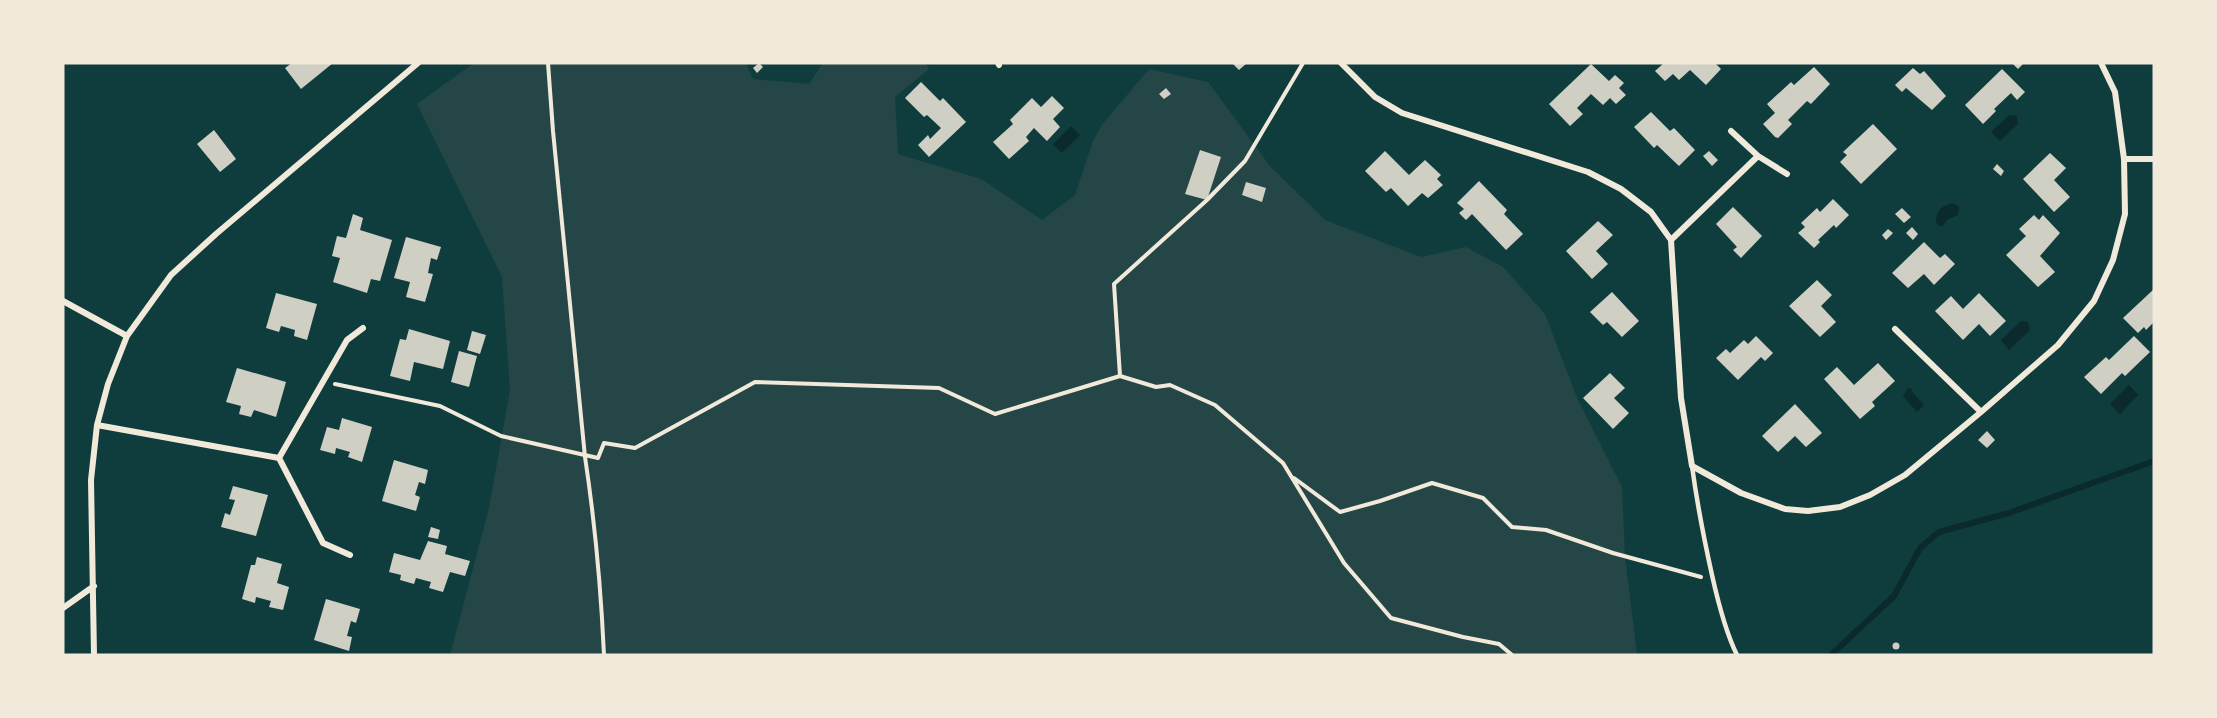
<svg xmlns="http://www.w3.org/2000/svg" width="2217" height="718" font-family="Karla,sans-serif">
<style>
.green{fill:#244646}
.water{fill:#0a2a2b}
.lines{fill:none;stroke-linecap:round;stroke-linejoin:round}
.stream{stroke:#0a2a2b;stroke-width:6}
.building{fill:#cfcfc3}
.path{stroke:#f1e9da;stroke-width:4}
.service{stroke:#f1e9da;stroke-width:4.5}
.minor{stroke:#f1e9da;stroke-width:6}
</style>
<rect width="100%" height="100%" fill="#0f3d3e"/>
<!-- green -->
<path class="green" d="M474,63H746L753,79L809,84L823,63H925L929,69L895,97L898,154L981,179L1042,220L1075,195L1093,141L1101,126L1149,69L1208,82L1270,166L1325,220L1421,257L1466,247L1503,267L1545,314L1577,398L1622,487L1625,557L1637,655H450L489,508L510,390L502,277L417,104Z"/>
<!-- water -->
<path class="water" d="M2009,115L2017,116L2018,124L2000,141L1991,132Z
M1071,126L1080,135L1062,153L1053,144Z
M1952,203L1959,206L1958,215L1947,220L1943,226H1939L1936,222C1936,211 1941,206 1952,203Z
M2021,321L2028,322L2030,330L2009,350L2001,340Z
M2129,385L2138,395L2120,414L2110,404Z
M1908,388L1912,389V392L1924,405L1917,412L1903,396Z"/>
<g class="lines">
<!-- stream -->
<path class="stream" d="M1831,655L1894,596L1920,548L1939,532L2009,513L2154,461"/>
</g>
<!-- building -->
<path class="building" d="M292,63H333L301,89L285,68Z
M759,63L763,67L757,73L753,68Z
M1232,63H1247L1239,70Z
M1664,63H1715L1721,69L1706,85L1690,70L1679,80L1673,74L1665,81L1655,71Z
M2012,63H2024L2018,69Z
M1591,64L1609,81L1615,75L1624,83L1619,88L1626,95L1616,104L1610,98L1603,105L1591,94L1577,108L1583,114L1570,126L1549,104Z
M1814,67L1830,84L1811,104L1807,101L1788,120L1792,124L1778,138L1775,137L1763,124L1775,113L1767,104L1791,82L1794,85Z
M1913,68L1920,74L1924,71L1946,96L1932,110L1906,88L1902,92L1895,85Z
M2002,69L2025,92L2017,100L2011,93L1994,109L1996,111L1983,124L1965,105Z
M921,82L940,101L943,98L966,122L929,157L918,145L928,135L930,139L941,128L927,115L924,117L905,98Z
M1166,88L1171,94L1164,99L1159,94Z
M1052,96L1064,108L1053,119L1060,127L1047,141L1034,128L1026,137L1029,141L1009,159L993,142L1013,124L1010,120L1032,98L1041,107Z
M1651,112L1670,131L1674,128L1695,150L1679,166L1657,145L1654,148L1634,127Z
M1873,124L1897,149L1861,184L1840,162L1847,155L1843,152Z
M214,130L236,159L220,172L197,144Z
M1200,150L1221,157L1207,200L1185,194Z
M1385,151L1409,175L1425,160L1441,175L1437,179L1443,185L1428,198L1422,193L1408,206L1391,188L1386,192L1365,171Z
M1709,151L1718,160L1712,166L1703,156Z
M2050,153L2066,168L2054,180L2070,197L2054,212L2023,179Z
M1997,164L2004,171L2001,176L1993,169Z
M1479,181L1507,210L1504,214L1523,234L1506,250L1472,214L1466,220L1459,213L1464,209L1457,203Z
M1246,182L1266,188L1262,202L1242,195Z
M1833,199L1849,215L1836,228L1834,225L1818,240L1820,242L1814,248L1798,233L1805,227L1801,223L1817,208L1820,212Z
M1733,207L1762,236L1741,258L1733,250L1737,247L1716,224Z
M1902,208L1911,217L1904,223L1895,214Z
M353,214L363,218L360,230L392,240L380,281L371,279L367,293L333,282L340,258L332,256L337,236L346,238Z
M2034,215L2039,220L2043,215L2060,233L2040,256L2055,272L2038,287L2006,255L2026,236L2019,229Z
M1598,221L1613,235L1596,251L1608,264L1592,279L1566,251Z
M1912,227L1918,234L1913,240L1906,233Z
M1888,229L1893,233L1886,240L1882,235Z
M406,237L441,247L437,260L431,258L428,273L433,274L425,302L406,297L410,282L394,278Z
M1924,242L1940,258L1945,254L1955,264L1934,285L1924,274L1908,288L1892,273Z
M1817,280L1832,295L1821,306L1836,322L1820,337L1789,306Z
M2154,289V322L2146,330L2144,327L2138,333L2123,318Z
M1612,292L1639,321L1622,337L1607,322L1603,325L1590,312Z
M276,293L317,304L307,340L294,336L295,330L281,326L279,332L266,328Z
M1979,293L2006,321L1990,336L1979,324L1963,340L1935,311L1951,296L1963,309Z
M409,329L450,341L443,369L414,362L410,381L390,376L400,339L406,340Z
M472,331L486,335L480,354L467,350Z
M1756,336L1773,353L1765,361L1761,357L1738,380L1716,358L1726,349L1730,353L1744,340L1748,344Z
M2134,336L2150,352L2125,376L2122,373L2101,394L2084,377L2106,357L2109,360Z
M459,351L477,356L469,387L451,382Z
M1878,363L1895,381L1872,402L1875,406L1860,419L1824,379L1837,367L1854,385Z
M237,368L286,382L276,417L254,410L251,417L239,414L241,406L226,402Z
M1610,373L1625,388L1614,398L1629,413L1613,429L1583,398Z
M1795,404L1822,433L1806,447L1795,436L1778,452L1762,436Z
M342,418L372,427L362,462L348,457L350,452L336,448L335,454L320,450L327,427L339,430Z
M1987,431L1995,440L1987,448L1978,440Z
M394,460L428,470L425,484L419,482L415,495L420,497L416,511L382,501Z
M233,486L268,495L256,536L221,527L225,513L230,515L235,500L229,499Z
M431,527L440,530L438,539L428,537Z
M428,541L447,546L445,554L470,561L465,576L450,572L443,592L429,588L431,582L416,578L414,584L400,580L401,575L389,572L394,553L420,560Z
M257,557L282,564L277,583L289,587L283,610L269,607L271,601L256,597L255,603L242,599L251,565H255Z
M326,599L360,609L356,623L351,621L347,636L352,637L349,651L314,640Z
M1892.5 646a3.5 3.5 0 1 1 7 0a3.5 3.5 0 1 1-7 0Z"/>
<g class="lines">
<!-- path -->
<path class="path" d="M548,63L553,131L585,457C595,523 601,589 604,655
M1120,376L1114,284L1207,200L1245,161L1303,63
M335,384L440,406L501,436L598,458L604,443L635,448L755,382L939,388L995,414L1120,376L1156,387L1170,385L1215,405L1283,463L1344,563L1391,618L1463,637L1499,644L1512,655
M1294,478L1340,512L1380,501L1432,483L1483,498L1512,527L1546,530L1613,553L1701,577"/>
<!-- service -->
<path class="service" d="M1692,466C1697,503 1704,539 1712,575C1718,602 1725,631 1737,655"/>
<!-- minor -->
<path class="minor" d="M998,63L999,65
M1341,63L1375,97L1402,113L1588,172L1621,189L1651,212L1671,240L1681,398L1692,466L1741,493L1785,509L1808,511L1840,507L1870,495L1905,475L1981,412L2058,345L2094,301L2113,260L2125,214L2124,159L2115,92L2101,63
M1731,131L1758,156L1787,174
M2124,159H2154
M1671,240L1758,156
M63,301L127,336
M1895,329L1981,412
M97,425L279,458L323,543L350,555
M279,458L347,340L363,328
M63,608L94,586
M94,655L91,480L97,425L108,384L127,336L171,275L216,234L418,63"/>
</g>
<!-- border -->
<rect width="2217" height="718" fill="none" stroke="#f1e9da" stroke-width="129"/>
</svg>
